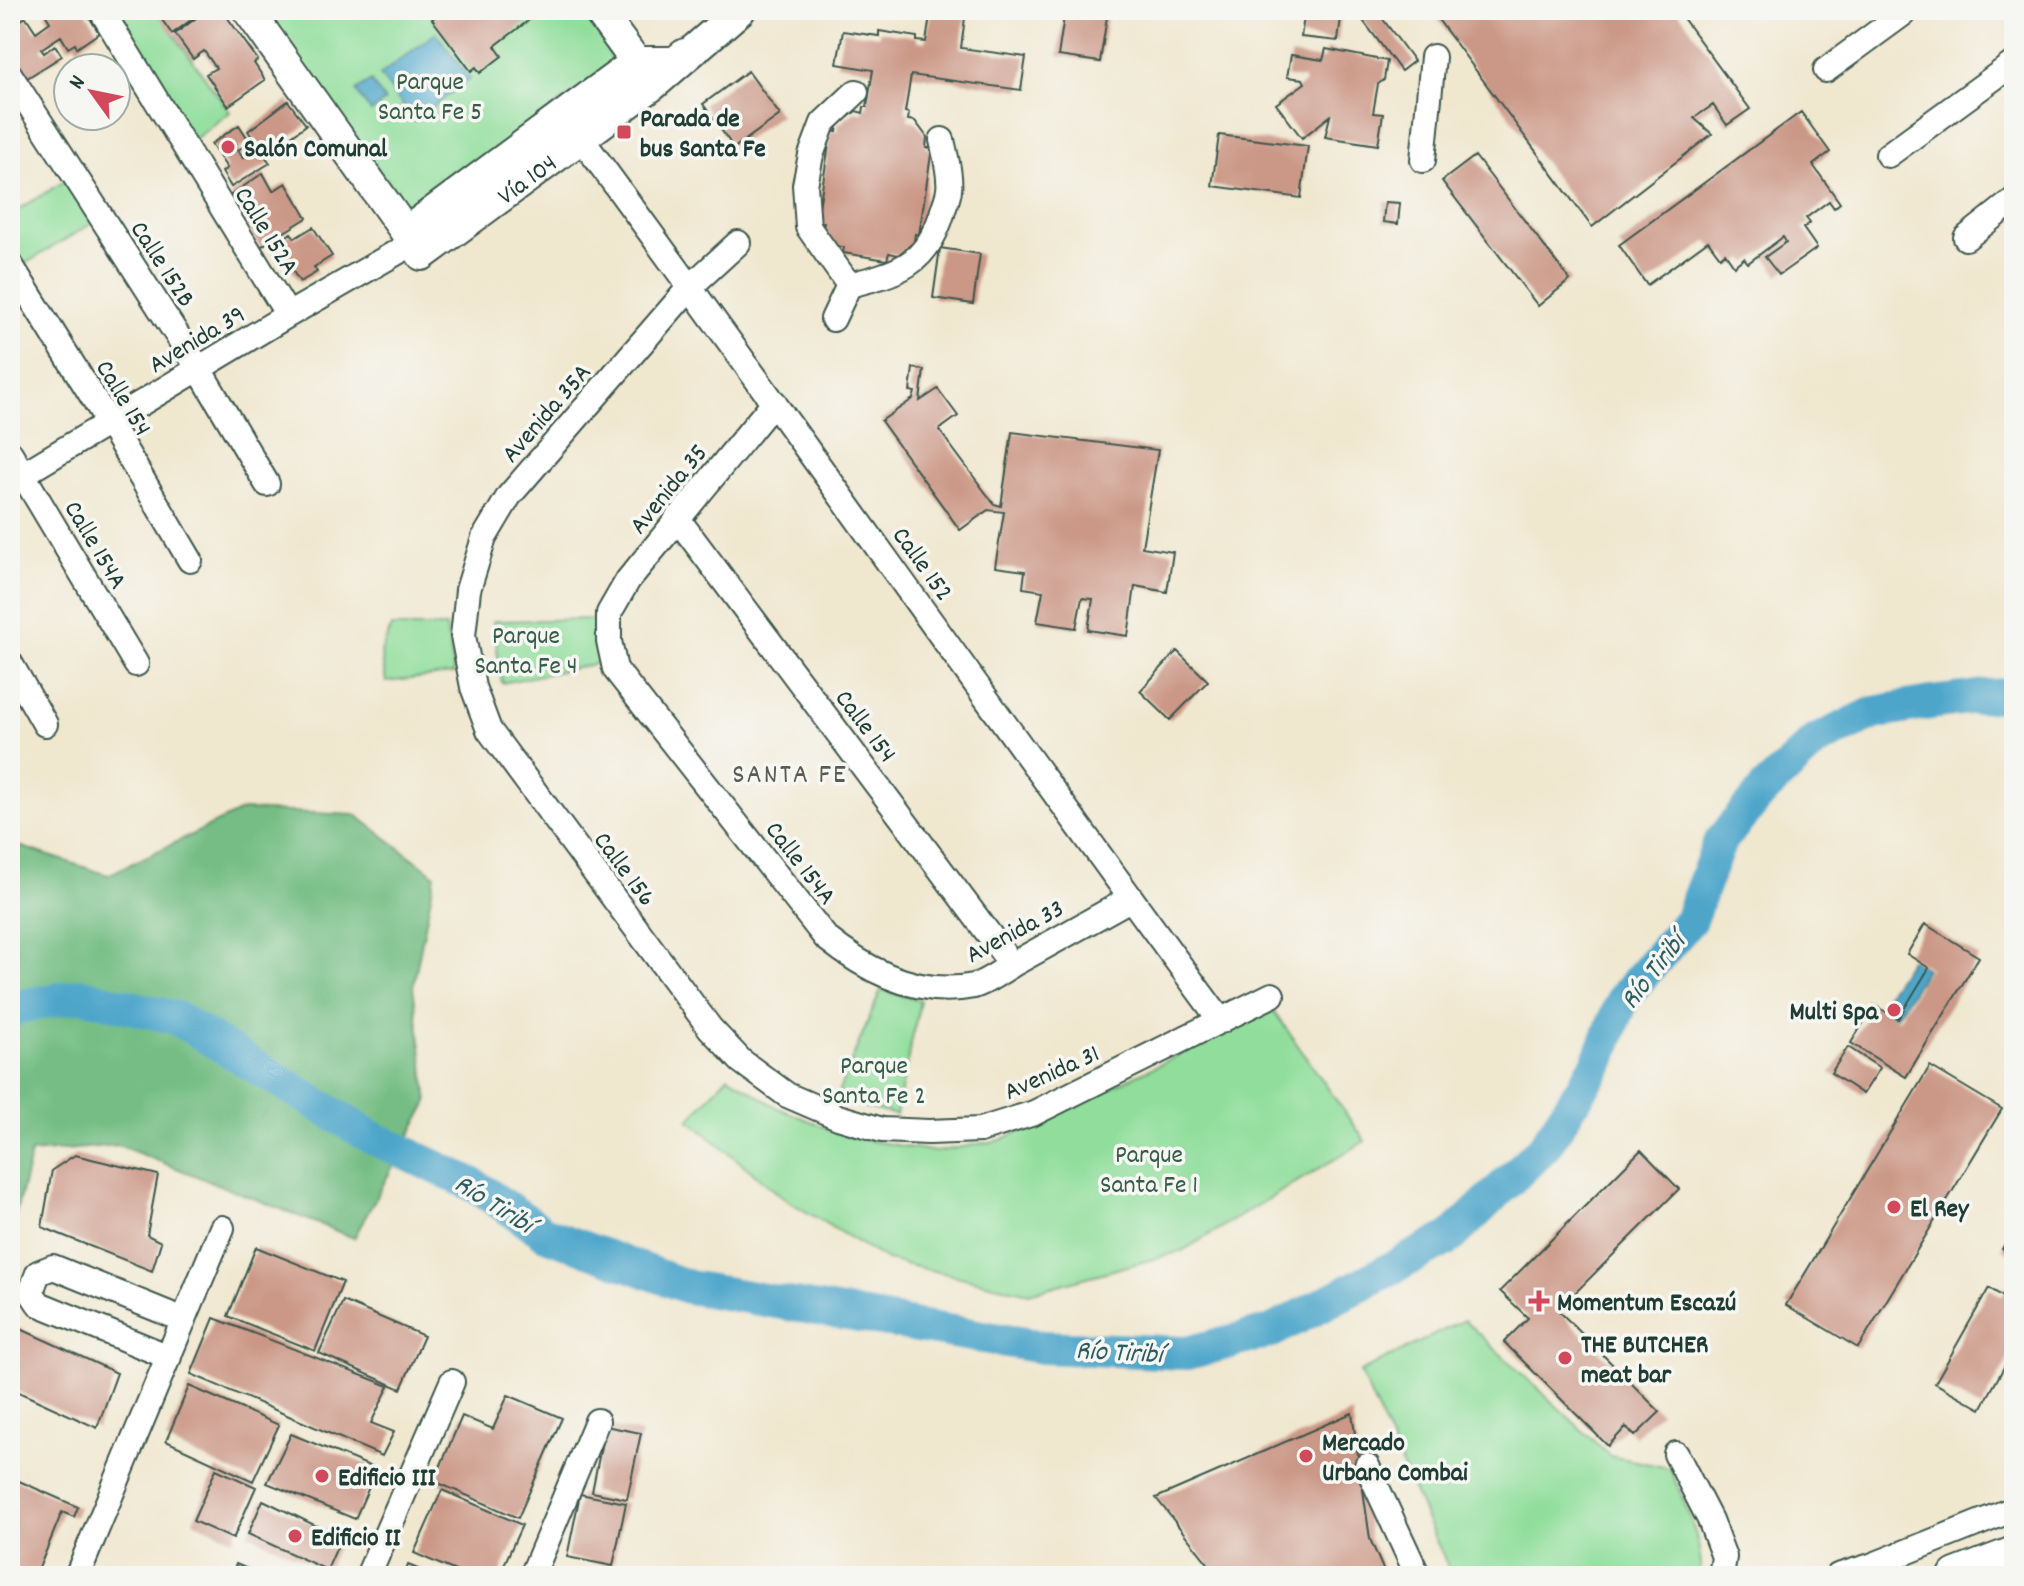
<svg xmlns="http://www.w3.org/2000/svg" width="2024" height="1586" font-family="Dekko,sans-serif">
<style>
.green{fill:#91de9c;stroke:#588e68;stroke-width:2}
.forest{fill:#74bd84;stroke:#4a7d5c;stroke-width:2}
.water{fill:#4da6ca;stroke:#36727f;stroke-width:2}
.lines{fill:none;stroke-linecap:round;stroke-linejoin:round}
.river{stroke:#4da6ca;stroke-width:34}
.building{fill:#cb9786}
.minor-casing{stroke:#3e564b;stroke-width:28}
.major-casing{stroke:#3e564b;stroke-width:34}
.highway-casing{stroke:#3e564b;stroke-width:38}
.minor{stroke:#fff;stroke-width:24}
.major{stroke:#fff;stroke-width:30}
.highway{stroke:#fff;stroke-width:34}
.poi-dot{fill:#d1495b;stroke:#f6f6f2;stroke-width:3}
.labels{text-anchor:middle;stroke-width:7;stroke-linejoin:round;paint-order:stroke}
.park-label{font-size:26px;fill:#365d49;stroke:#f6f6f2}
.poi-label{font-size:26px;font-weight:bold;fill:#1f3d34;stroke:#f6f6f2;text-anchor:start}
.street-label{font-size:26px;fill:#1f3d34;stroke:#f6f6f2}
.neighbourhood-label{font-size:28px;letter-spacing:2px;fill:#5b5c51;stroke:#f6f6f2}
.water-label{font-size:28px;font-style:italic;fill:#2d5c61;stroke:#f6f6f2}
</style>
<rect width="100%" height="100%" fill="#f6f6f2"/>
<filter id="ink" filterUnits="userSpaceOnUse"><feTurbulence type="fractalNoise" baseFrequency=".0125" numOctaves="2"/><feDisplacementMap in="SourceGraphic" scale="16" xChannelSelector="R" yChannelSelector="G"/><feConvolveMatrix kernelMatrix="1 2 1 2 8 2 1 2 1" color-interpolation-filters="sRGB"/></filter>
<filter id="wash" filterUnits="userSpaceOnUse"><feTurbulence type="fractalNoise" baseFrequency=".006" numOctaves="4" result="noise"/><feDisplacementMap in="SourceGraphic" scale="32" xChannelSelector="R" yChannelSelector="G"/><feGaussianBlur stdDeviation="1.8" result="paint"/><feColorMatrix in="noise" values="0 0 0 0 0 0 0 0 0 0 0 0 0 0 0 0 0 1.4 0 .05"/><feComposite in="paint" operator="in"/></filter>
<g filter="url(#wash)">
<rect width="100%" height="100%" fill="#f0e7cf"/>
<!-- green -->
<path class="green" d="M109,10H156L230,112L192,141Z
M261,10H578C590,26 613,45 611,66L420,205H408L399,198Z
M71,177L99,219L10,273V215Z
M599,619L605,662L502,683L493,621Z
M391,627H446L454,674L386,682L381,652Z
M881,990L920,1001L896,1115L835,1100Z
M1273,1010L1365,1141L1182,1251L1029,1293L887,1260L785,1199L689,1120L728,1076L778,1108L849,1137L936,1152L1001,1140Z
M1464,1320L1610,1456L1670,1468C1681,1496 1706,1547 1700,1576H1452L1360,1372Z"/>
<!-- forest -->
<path class="forest" d="M243,810L356,815L435,875L413,987L428,1102L354,1238L118,1145L31,1153L10,1237V843L108,875Z"/>
<!-- water -->
<path class="water" d="M436,33L470,79L414,121L380,75Z
M371,81L385,101L371,112L356,91Z
M1910,959L1926,969L1896,1016L1879,1006Z"/>
<g class="lines">
<!-- river -->
<path class="river" d="M10,1012L17,1007L82,995L176,1018L371,1137L474,1185L546,1234L688,1287L1042,1347L1187,1353L1272,1331L1451,1237L1544,1147L1598,1063L1623,998L1690,920L1720,841L1765,789L1816,741L1874,713L1930,703L1985,696L2014,695"/>
</g>
<g id="blocks">
<!-- building -->
<path class="building" d="M10,10H32L10,24Z
M52,10H85L99,33L77,48L75,44L68,48L61,36L41,49L44,53L55,45L62,56L24,80L16,64L14,65L10,58V27L26,17L36,32L50,22L45,14Z
M155,10H204L172,34Z
M207,10H222L258,60L254,63L265,80L228,106L206,74L216,68L204,51L193,59L175,34Z
M444,10H533L537,14L495,46L502,56L480,73L476,67L471,71L432,19Z
M931,10H966L961,48L1026,57L1021,90L911,75L905,112L909,113L908,120L915,121L927,137L926,148H932L919,235L915,234L914,242L898,255L889,253L887,260L843,253L844,247L836,246L823,228L824,222L817,221L831,131L837,132L838,125L856,111L863,113L864,107H867L873,70L837,64L843,31L879,36V31L917,37V41L926,42Z
M1065,10H1108L1100,62L1058,56Z
M1305,10H1342L1338,41L1301,37Z
M1355,10H1376L1414,61L1401,71Z
M1431,10H1677L1750,109L1727,125L1713,105L1694,118L1712,134L1592,227Z
M1326,49L1387,61L1384,80L1378,84L1373,113L1383,114L1378,145L1325,137L1330,116L1302,138L1276,104L1305,83L1303,79L1287,77L1291,55L1323,60Z
M748,71L780,115L734,148L703,104Z
M288,101L306,125L265,156L270,163L231,187L222,172L227,168L211,144L239,125L250,142L238,150L243,158L259,147L248,131Z
M1801,112L1830,152L1813,165L1840,203L1834,208L1829,201L1806,218L1810,223L1803,228L1817,248L1779,275L1765,257L1786,242L1783,237L1748,263L1744,258L1734,266L1725,253L1720,257L1708,241L1647,285L1619,245Z
M1219,135L1308,146L1301,198L1212,186Z
M1475,156L1570,280L1538,306L1442,181Z
M263,173L273,191L286,183L307,218L260,247L239,212L231,195Z
M1385,202L1400,203L1398,224L1383,222Z
M313,227L332,256L314,267L317,272L300,282L275,245L291,233L295,238Z
M940,248L980,254L973,304L933,298Z
M913,368L924,370L920,401L938,389L958,416L939,430L994,504L1001,506L1012,432L1158,450L1142,547L1173,552L1167,592L1135,586L1128,636L1088,630L1093,599L1082,598L1076,628L1037,622L1043,591L1023,588L1025,571L995,567L1004,512L988,510L960,530L881,421L913,399L915,392L910,391Z
M1177,651L1208,681L1170,720L1140,691Z
M1925,924L1979,957L1906,1077L1851,1043L1874,1005L1898,1019L1929,968L1907,954Z
M1848,1047L1880,1068L1863,1094L1831,1073Z
M1930,1066L2002,1109L1858,1348L1786,1305Z
M1641,1150L1679,1189L1558,1310L1660,1412L1635,1436L1626,1427L1608,1446L1504,1342L1528,1318L1500,1291Z
M75,1155L158,1175L147,1235L161,1242L152,1271L42,1227L52,1170Z
M2014,1227V1255L2002,1249Z
M256,1247L343,1282L315,1351L228,1316Z
M2014,1275V1349L1981,1409L1935,1383L1989,1288L2002,1296Z
M343,1301L424,1336L401,1389L319,1353Z
M214,1318L389,1386L371,1423L394,1432L382,1456L191,1374Z
M10,1324L117,1373L97,1428L10,1388Z
M189,1386L279,1425L253,1481L166,1441Z
M508,1395L562,1418L518,1518L434,1481L462,1416L493,1429Z
M1352,1413L1370,1539L1386,1576H1218L1156,1498Z
M605,1426L641,1433L627,1499L592,1492Z
M291,1434L377,1469L355,1519L267,1483Z
M216,1469L256,1487L233,1539L193,1521Z
M10,1477L78,1507L74,1517L62,1512L37,1573H10Z
M442,1490L522,1525L499,1576H467L414,1553Z
M580,1494L626,1503L613,1566L567,1557Z
M263,1500L341,1538L327,1570L248,1534Z
M236,1564L264,1576H231Z
M408,1565L435,1576H404Z
M1192,1568L1195,1576H1167V1575Z"/>
</g>
</g>
<g filter="url(#ink)">
<use href="#blocks" fill-opacity="0" stroke="#3e564b" stroke-width="2"/>
<g class="lines">
<defs>
<path id="minor" d="M101,10L288,315
M1826,70L1908,10
M10,75L199,369L267,484
M586,126L581,130V138C797,431 1005,729 1221,1021
M1888,155L2014,63
M1423,160L1433,57
M1966,238L2014,200
M738,243L690,287L509,496L484,538L468,590L463,636L473,687L489,730L710,1028L741,1061L787,1095L838,1117L882,1130L929,1132L980,1130L1034,1113L1272,995
M10,264L109,423L190,560
M849,285C897,273 926,266 942,214C944,206 948,198 949,190C951,176 945,154 942,140
M833,319L849,285L808,227L805,185L811,155L823,123L856,92
M774,402L628,580L609,613V641L615,669L826,938C867,971 919,997 974,986C988,982 1004,969 1017,962C1055,941 1092,920 1130,899
M10,453L136,664
M10,482L288,315L413,243
M677,518L1012,965
M10,663L45,724
M169,1357L39,1304L31,1292L38,1273L53,1267L184,1320
M1676,1454L1710,1520L1724,1557L1721,1576
M1367,1466L1418,1576
M77,1576L222,1228
M368,1576L452,1382
M532,1576L597,1421
M1838,1576L1871,1566L2014,1509"/>
<g id="major">
<path id="s1" d="M248,10L422,255L653,85L740,10"/>
<path d="M598,10L647,77"/>
<path d="M406,232L636,62H675L685,54"/>
</g>
<path id="highway" d="M1956,1576L2014,1554"/>
</defs>
<!-- minor casing -->
<use href="#minor" class="minor-casing"/>
<!-- major casing -->
<use href="#major" class="major-casing"/>
<!-- highway casing -->
<use href="#highway" class="highway-casing"/>
<!-- minor -->
<use href="#minor" class="minor"/>
<!-- major -->
<use href="#major" class="major"/>
<!-- highway -->
<use href="#highway" class="highway"/>
</g>
</g>
<!-- markers -->
<g class="poi-dot">
<rect x="616" y="124" width="16" height="16" rx="4"/>
<circle cx="228" cy="147" r="8"/>
<circle cx="1894" cy="1010" r="8"/>
<circle cx="1894" cy="1207" r="8"/>
<path d="M1535 1289h8v8h8v8h-8v8h-8v-8h-8v-8h8z"/>
<circle cx="1565" cy="1358" r="8"/>
<circle cx="1306" cy="1456" r="8"/>
<circle cx="322" cy="1476" r="8"/>
<circle cx="295" cy="1536" r="8"/>
</g>
<g class="labels">
<!-- park labels -->
<g class="park-label">
<text x="430" y="89">Parque<tspan x="430" dy="30">Santa Fe 5</tspan></text>
<text x="526" y="643">Parque<tspan x="526" dy="30">Santa Fe 4</tspan></text>
<text x="874" y="1073">Parque<tspan x="874" dy="30">Santa Fe 2</tspan></text>
<text x="1149" y="1162">Parque<tspan x="1149" dy="30">Santa Fe 1</tspan></text>
</g>
<!-- poi labels -->
<g class="poi-label">
<text x="640" y="126">Parada de<tspan x="640" dy="30">bus Santa Fe</tspan></text>
<text x="244" y="156">Salón Comunal</text>
<text x="1878" y="1019" text-anchor="end">Multi Spa</text>
<text x="1910" y="1216">El Rey</text>
<text x="1557" y="1310">Momentum Escazú</text>
<text x="1581" y="1352">THE BUTCHER<tspan x="1581" dy="30">meat bar</tspan></text>
<text x="1322" y="1450">Mercado<tspan x="1322" dy="30">Urbano Combai</tspan></text>
<text x="338" y="1485">Edificio III</text>
<text x="311" y="1545">Edificio II</text>
</g>
<!-- street labels -->
<g class="street-label">
<text dy="9" stroke="none"><textPath href="#s1" startOffset="430">Vía 104</textPath></text>
<text transform="translate(268 230) rotate(58)" y="9">Calle 152A</text>
<text transform="translate(164 263) rotate(57)" y="9">Calle 152B</text>
<text transform="translate(196 338) rotate(-31)" y="9">Avenida 39</text>
<text transform="translate(125 397) rotate(59)" y="9">Calle 154</text>
<text transform="translate(545 412) rotate(-49)" y="9">Avenida 35A</text>
<text transform="translate(667 488) rotate(-51)" y="9">Avenida 35</text>
<text transform="translate(97 544) rotate(59)" y="9">Calle 154A</text>
<text transform="translate(924 563) rotate(54)" y="9">Calle 152</text>
<text transform="translate(867 725) rotate(53)" y="9">Calle 154</text>
<text transform="translate(802 862) rotate(52)" y="9">Calle 154A</text>
<text transform="translate(626 868) rotate(53)" y="9">Calle 156</text>
<text transform="translate(1014 930) rotate(-28)" y="9">Avenida 33</text>
<text transform="translate(1051 1071) rotate(-24)" y="9">Avenida 31</text>
</g>
<!-- neighbourhood labels -->
<g class="neighbourhood-label">
<text x="790" y="782">SANTA FE</text>
</g>
<!-- water labels -->
<g class="water-label">
<text transform="translate(1651 970) rotate(-52)" y="10">Río Tiribí</text>
<text transform="translate(495 1202) rotate(32)" y="10">Río Tiribí</text>
<text transform="translate(1119 1350) rotate(3)" y="10">Río Tiribí</text>
</g>
</g>
<!-- margin -->
<rect width="2024" height="1586" fill="none" stroke="#f6f6f2" stroke-width="40"/>
<!-- north arrow -->
<g transform="translate(92 92) rotate(303)"><circle r="38" fill="#f6f6f2" stroke="#a0aca6" stroke-width="2"/>
<path d="M0-6L14 30L0 20L-14 30Z" fill="#d1495b"/>
<text y="-12" font-size="22" font-weight="bold" text-anchor="middle" fill="#1f3d34">N</text>
</g>
</svg>
